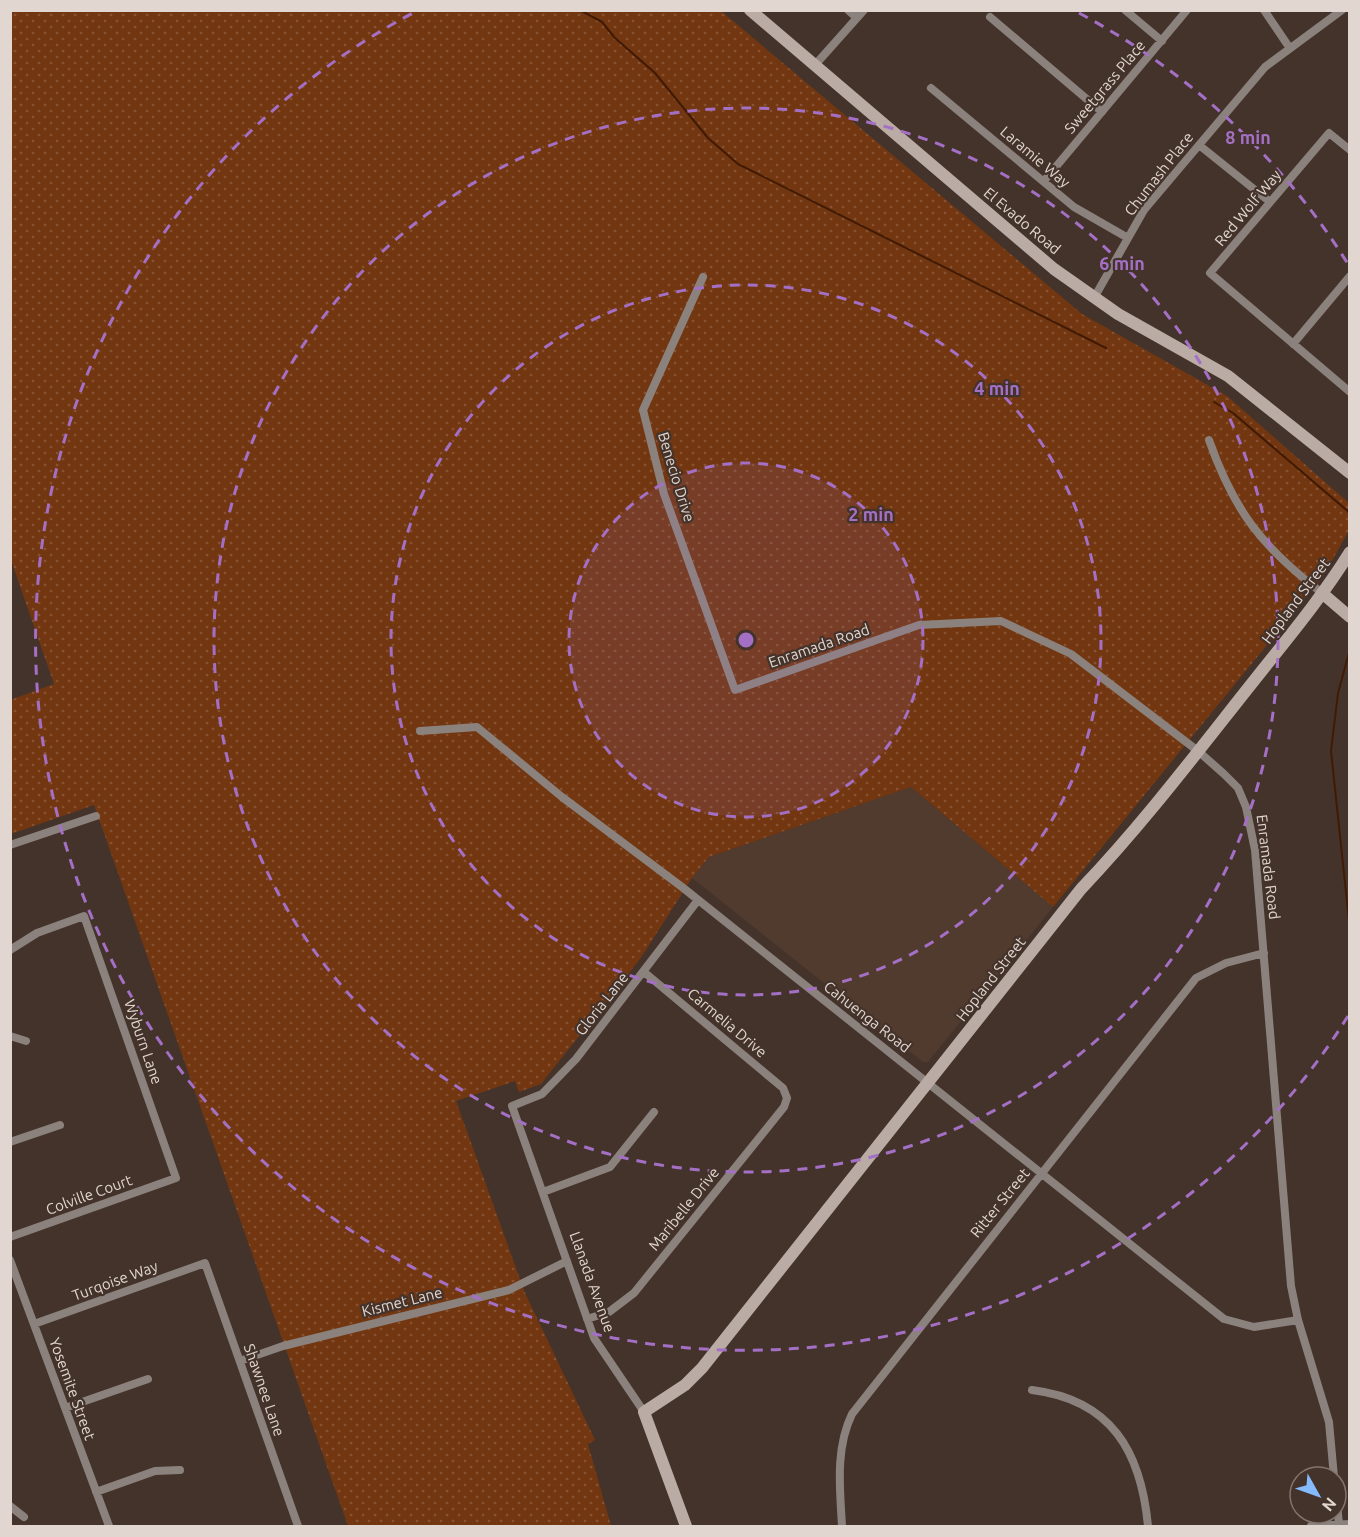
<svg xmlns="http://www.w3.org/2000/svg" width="1360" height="1537" font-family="Ubuntu,sans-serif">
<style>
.built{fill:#513a2e}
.grass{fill:url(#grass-dots)}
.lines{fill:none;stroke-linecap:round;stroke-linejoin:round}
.stream{stroke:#411a03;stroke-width:2}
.street{stroke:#8b827d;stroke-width:8}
.secondary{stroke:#baaca4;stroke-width:12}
.ring{fill:none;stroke:#a470c6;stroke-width:3;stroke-dasharray:10 8}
.labels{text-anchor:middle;stroke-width:4.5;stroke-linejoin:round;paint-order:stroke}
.street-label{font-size:15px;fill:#e1d6d0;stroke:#44332b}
.centre{fill:#a470c6;stroke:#44332b;stroke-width:3}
.ring-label{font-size:18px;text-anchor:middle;font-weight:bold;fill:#a470c6;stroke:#44332b;stroke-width:4.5;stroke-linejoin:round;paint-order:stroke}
</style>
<defs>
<pattern id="grass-dots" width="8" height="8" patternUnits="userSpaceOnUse" patternTransform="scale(1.5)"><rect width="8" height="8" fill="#723611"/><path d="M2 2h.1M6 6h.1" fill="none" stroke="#865233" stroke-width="1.8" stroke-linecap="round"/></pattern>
</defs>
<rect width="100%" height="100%" fill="#44332b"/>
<!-- built -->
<path class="built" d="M911,787L1053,907L928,1062H923L692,878L709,857Z"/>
<!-- grass -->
<path class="grass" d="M11,11H721L1082,314L1227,396L1349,503V530L1324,575L1053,907L911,787L709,857L692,878L640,959L541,1084L519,1092L515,1081L456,1101L525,1293L595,1440L588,1444L611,1526H348L94,805L11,834L10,700L54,684L11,560Z"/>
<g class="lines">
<!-- stream -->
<path class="stream" d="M580,10L602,22L615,38L655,73L708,138L738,164L1106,348
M1214,402L1233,413L1350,513
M1350,649L1338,693L1331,751L1350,930"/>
<!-- street -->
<path class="street" d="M848,10L857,18
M1125,10L1162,41
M1264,10L1289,47
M990,17L1102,112
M815,65L864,10
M931,88L1074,207L1128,238
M1199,145L1270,202
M1350,150L1329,133L1210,273L1350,392
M1044,181L1187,10
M703,277L643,410L664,494L735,690L919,625L1001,621L1071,654L1198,751L1224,774L1238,788L1246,807L1255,850L1291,1286L1298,1320L1329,1422L1334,1477
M1094,298L1144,210L1265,67L1342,10
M1293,344L1350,276
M1209,440C1234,511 1262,547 1322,593
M420,731L477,727L562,797L682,887L1224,1319L1254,1327L1298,1320
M10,845L96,816
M10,950L37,933L84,916L176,1178L10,1237
M10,1036L26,1041
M10,1142L60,1125
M543,1192L610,1167L654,1112
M10,1260L109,1526
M587,1319L609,1312L634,1293L784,1107L787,1098L783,1088L644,972
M34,1324L205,1263L298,1526
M240,1361L283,1346L509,1290L567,1261
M1032,1390C1112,1400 1141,1452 1148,1526
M65,1408L148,1379
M644,1412L594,1338L512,1106L542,1094L576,1059L698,900
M96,1492L155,1471L180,1470
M1336,1495L1339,1524
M10,1506L24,1517
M842,1526C840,1489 835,1449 852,1414L1196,978L1226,963L1264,953
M1311,1526L1350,1524"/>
<!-- secondary -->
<path class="secondary" d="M750,10L1054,269L1118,314L1228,376L1350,473
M1322,593L1350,617
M686,1526L644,1412L685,1385L702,1368L1081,889C1140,827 1192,759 1245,692C1281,646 1319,602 1350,552"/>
</g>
<!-- distance rings -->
<circle cx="746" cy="640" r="177" fill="#a470c6" fill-opacity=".12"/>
<g class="ring">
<circle cx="746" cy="640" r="177"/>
<circle cx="746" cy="640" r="355"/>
<circle cx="746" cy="640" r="532"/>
<path d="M1348 1016A710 710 0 1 1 413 13M1079 13A710 710 0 0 1 1348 264"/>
</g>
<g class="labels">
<!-- street labels -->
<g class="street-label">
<text transform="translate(1105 87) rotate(-50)" y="5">Sweetgrass Place</text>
<text transform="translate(1035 157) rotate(40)" y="5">Laramie Way</text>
<text transform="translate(1159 174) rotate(-52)" y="5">Chumash Place</text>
<text transform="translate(1248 208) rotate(-50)" y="5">Red Wolf Way</text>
<text transform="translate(1022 221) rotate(40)" y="5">El Evado Road</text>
<text transform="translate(676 477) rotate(73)" y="5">Benecio Drive</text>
<text transform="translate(1296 601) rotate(-53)" y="5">Hopland Street</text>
<text transform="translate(819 646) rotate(-19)" y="5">Enramada Road</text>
<text transform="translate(1268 867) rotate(83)" y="5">Enramada Road</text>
<text transform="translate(991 979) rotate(-52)" y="5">Hopland Street</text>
<text transform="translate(602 1004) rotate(-52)" y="5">Gloria Lane</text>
<text transform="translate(867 1017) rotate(38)" y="5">Cahuenga Road</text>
<text transform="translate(727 1023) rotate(40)" y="5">Carmelia Drive</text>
<text transform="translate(143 1042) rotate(71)" y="5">Wyburn Lane</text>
<text transform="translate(89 1195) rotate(-20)" y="5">Colville Court</text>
<text transform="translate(1000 1203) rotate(-51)" y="5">Ritter Street</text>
<text transform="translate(684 1209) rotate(-51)" y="5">Maribelle Drive</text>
<text transform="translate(115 1281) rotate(-20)" y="5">Turqoise Way</text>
<text transform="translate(592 1282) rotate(70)" y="5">Llanada Avenue</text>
<text transform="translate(402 1302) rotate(-14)" y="5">Kismet Lane</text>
<text transform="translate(72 1389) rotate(70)" y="5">Yosemite Street</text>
<text transform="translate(264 1390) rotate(71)" y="5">Shawnee Lane</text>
</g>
</g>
<circle cx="746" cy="640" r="9" class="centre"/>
<g class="ring-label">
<text x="1248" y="144">8 min</text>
<text x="1122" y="270">6 min</text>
<text x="997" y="395">4 min</text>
<text x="871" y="521">2 min</text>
</g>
<!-- border -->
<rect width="1360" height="1537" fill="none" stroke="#e1d6d0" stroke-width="24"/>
<!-- north arrow -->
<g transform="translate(1318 1495) rotate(130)"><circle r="28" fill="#44332b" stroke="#83746d" stroke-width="1.5"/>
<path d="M0-4.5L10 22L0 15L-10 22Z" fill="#86bbfb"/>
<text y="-9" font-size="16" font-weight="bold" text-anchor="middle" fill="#e1d6d0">N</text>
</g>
</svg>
